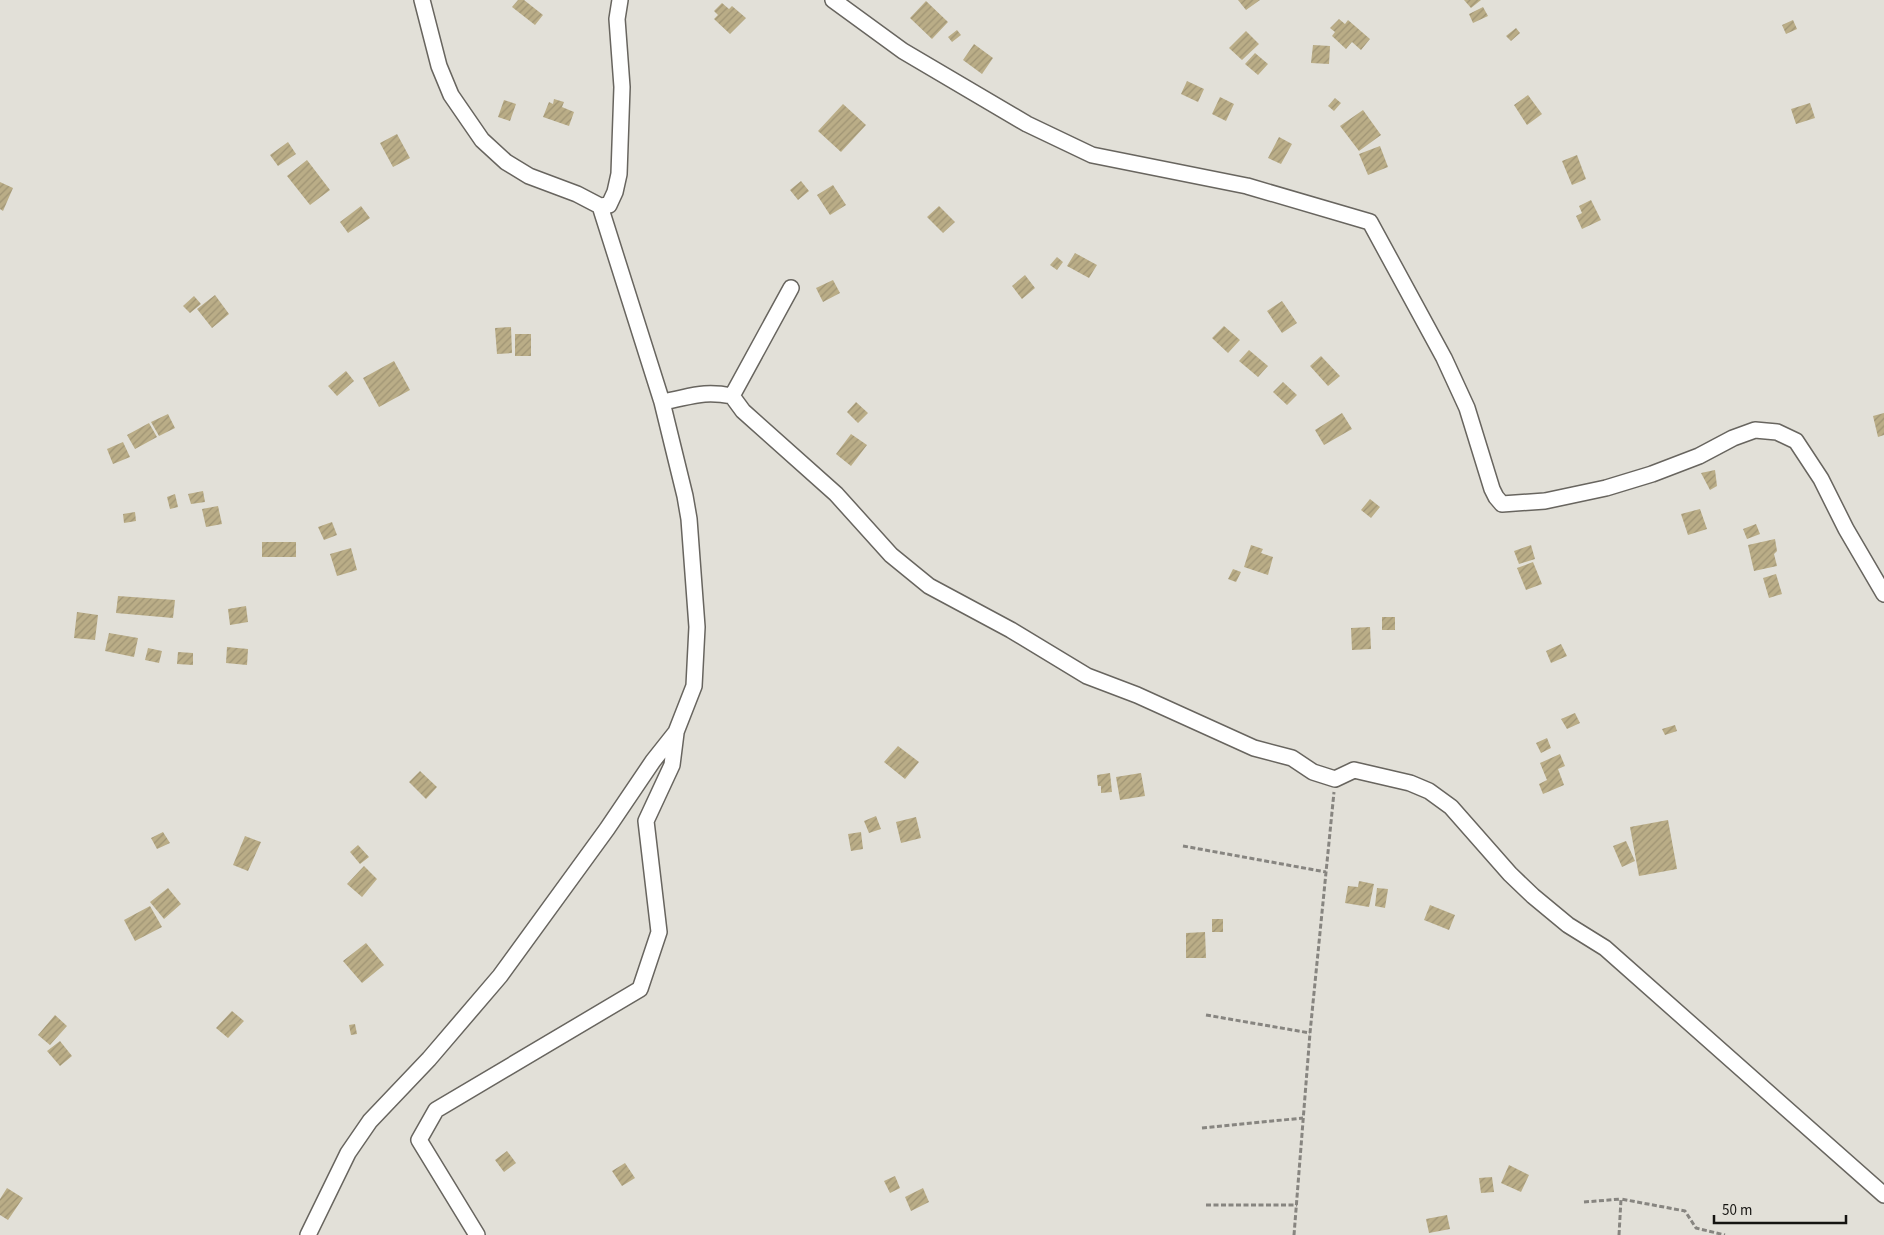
<svg xmlns="http://www.w3.org/2000/svg" width="1884" height="1235" font-family="'Source Sans 3',sans-serif">
<style>
.building{fill:url(#building-hatch)}
.lines{fill:none;stroke-linecap:round;stroke-linejoin:round}
.street-casing{stroke:#68655f;stroke-width:18}
.path{stroke:#878580;stroke-width:3;stroke-dasharray:5 2.5;stroke-linecap:butt}
.street{stroke:#fff;stroke-width:15}
</style>
<defs>
<pattern id="building-hatch" width="6" height="6" patternUnits="userSpaceOnUse" patternTransform="scale(1.25)"><rect width="6" height="6" fill="#baad87"/><path d="M-1 1l2-2M0 6l6-6M5 7l2-2" fill="none" stroke="#9f9474"/></pattern>
</defs>
<rect width="100%" height="100%" fill="#e2e0d8"/>
<!-- building -->
<path class="building" d="M518,0H524L543,15L535,25L512,7Z
M1238,0H1260L1246,10Z
M1464,0H1481L1471,8Z
M926,1L948,22L932,39L910,18Z
M722,3L729,9L732,6L746,18L730,34L714,19L718,15L714,11Z
M1483,7L1488,16L1473,23L1469,14Z
M1339,19L1345,24L1348,20L1370,39L1361,50L1352,42L1346,49L1332,36L1335,32L1330,28Z
M1793,20L1797,29L1786,34L1782,25Z
M1516,28L1520,33L1511,41L1506,36Z
M957,30L961,35L952,42L948,37Z
M1246,31L1259,44L1242,60L1229,48Z
M974,44L993,58L982,74L963,60Z
M1313,45L1330,46L1329,64L1311,63Z
M1255,53L1268,64L1258,75L1245,64Z
M1187,81L1204,89L1198,102L1181,94Z
M1528,95L1542,114L1527,125L1514,105Z
M1220,97L1234,104L1226,121L1212,114Z
M1335,98L1341,103L1334,111L1328,106Z
M554,99L564,102L562,107L574,112L569,126L543,117L549,102L553,104Z
M504,100L516,104L510,121L498,117Z
M1810,103L1815,118L1796,124L1791,109Z
M843,104L866,125L841,152L818,131Z
M1363,110L1381,135L1359,151L1340,126Z
M397,134L410,158L393,167L380,143Z
M1279,137L1292,144L1281,164L1268,158Z
M288,142L296,154L278,166L270,155Z
M1380,146L1388,167L1368,175L1359,154Z
M1577,155L1586,179L1572,185L1562,161Z
M307,160L330,190L310,205L287,176Z
M801,181L809,191L798,200L790,190Z
M0,182L13,188L3,211L0,209Z
M833,185L846,205L830,215L817,195Z
M1591,200L1601,220L1582,229L1576,216L1582,213L1579,206Z
M361,206L370,218L348,233L340,222Z
M939,206L955,222L943,233L927,217Z
M1075,253L1097,265L1089,278L1067,266Z
M1057,257L1063,262L1057,270L1050,265Z
M1025,275L1035,288L1022,299L1012,286Z
M833,280L840,293L823,302L816,288Z
M215,295L229,314L212,328L197,309Z
M194,296L201,304L190,313L183,306Z
M1282,301L1297,323L1282,333L1267,311Z
M1224,326L1240,340L1228,353L1212,338Z
M511,327L512,353L497,354L495,328Z
M515,334H531V356H515Z
M1249,350L1268,366L1258,377L1239,361Z
M1321,356L1340,376L1328,386L1310,366Z
M394,361L410,390L379,407L363,378Z
M346,371L354,381L337,396L328,386Z
M1283,382L1297,395L1287,405L1273,392Z
M856,402L868,413L858,423L847,412Z
M1342,413L1352,429L1324,445L1315,430Z
M1884,413V435L1878,437L1873,416Z
M168,414L175,428L159,436L151,422Z
M149,423L157,437L135,449L127,435Z
M851,434L867,445L851,466L836,454Z
M123,442L130,457L113,464L107,449Z
M1715,470L1717,486L1710,490L1701,473Z
M203,491L205,502L191,504L188,494Z
M175,494L178,507L170,509L167,497Z
M1370,499L1380,507L1371,518L1361,510Z
M218,506L222,524L206,527L202,509Z
M1700,509L1707,529L1688,535L1681,514Z
M135,512L136,521L124,523L123,514Z
M332,522L337,535L324,540L318,527Z
M1756,524L1760,534L1747,539L1743,529Z
M1775,539L1777,551L1774,554L1777,566L1754,571L1748,545Z
M262,542H296V557H262Z
M1251,545L1263,549L1261,553L1273,557L1268,575L1244,567Z
M1531,545L1535,559L1519,564L1514,551Z
M351,548L357,570L337,576L330,554Z
M1533,562L1542,584L1526,590L1517,568Z
M1233,569L1241,572L1236,582L1228,579Z
M1776,574L1782,594L1769,598L1763,578Z
M118,596L175,600L173,618L116,613Z
M246,606L248,622L230,625L228,609Z
M77,612L98,615L95,640L74,638Z
M1382,617H1395V630H1382Z
M1370,627L1371,649L1352,650L1351,628Z
M109,633L138,638L134,657L105,651Z
M1561,644L1567,656L1551,663L1546,651Z
M227,647L248,649L247,665L226,663Z
M148,648L162,651L159,663L145,660Z
M178,652L193,653V665L177,664Z
M1575,713L1580,723L1567,729L1561,719Z
M1675,725L1677,731L1665,735L1662,729Z
M1547,738L1551,748L1541,753L1536,743Z
M898,746L919,762L905,779L884,762Z
M1560,754L1565,766L1558,769L1564,785L1543,794L1539,784L1547,780L1540,763Z
M420,771L437,787L426,799L409,782Z
M1110,773L1112,792L1101,793V786H1098L1097,775Z
M1141,773L1145,796L1120,800L1116,777Z
M876,816L881,829L869,833L864,821Z
M916,817L921,838L901,843L896,822Z
M1668,820L1677,869L1639,876L1630,827Z
M163,832L170,843L157,849L151,838Z
M861,832L863,849L851,851L848,834Z
M245,836L261,842L248,871L233,865Z
M1626,841L1635,861L1622,867L1613,846Z
M358,845L369,857L360,864L350,852Z
M364,866L377,879L362,897L347,884Z
M1359,881L1374,884L1369,907L1345,903L1348,886L1358,887Z
M168,888L181,904L164,919L150,902Z
M1377,888L1388,889L1385,908L1375,906Z
M1430,905L1455,915L1449,930L1424,920Z
M150,906L162,927L135,941L124,920Z
M1212,919H1223V932H1212Z
M1205,932L1206,958H1186V933Z
M366,943L384,965L362,983L343,961Z
M232,1011L244,1021L228,1038L216,1028Z
M55,1015L67,1026L50,1045L38,1035Z
M355,1024L357,1034L351,1035L349,1025Z
M60,1041L72,1056L60,1066L47,1051Z
M507,1151L516,1163L504,1172L495,1160Z
M625,1163L635,1178L622,1186L612,1171Z
M1509,1165L1529,1175L1521,1192L1501,1183Z
M895,1176L900,1188L890,1193L884,1181Z
M1492,1177L1494,1192L1481,1193L1479,1178Z
M7,1188L23,1198L8,1220L0,1215V1199Z
M923,1188L929,1202L911,1211L905,1197Z
M1447,1215L1450,1229L1429,1233L1426,1219Z"/>
<g class="lines">
<defs>
<path id="street" d="M422,0L439,66L451,95L482,140L506,162L529,176L577,194L600,206L662,402C691,397 702,390 732,396L743,411L836,494L891,555L929,586L1011,630L1087,676L1137,695L1254,748L1292,758L1313,772L1335,779L1354,770L1410,783L1429,791L1451,807L1510,874L1533,896L1568,925L1605,948L1884,1195
M833,0L903,51L1027,124L1092,155L1247,186L1370,222L1444,358L1467,408L1492,489L1496,497L1502,504L1545,501L1606,488L1652,474L1699,456L1733,438L1755,430L1777,432L1796,441L1821,479L1846,529L1884,594
M600,206L609,205L615,192L619,174L622,87L617,19L620,0
M732,396L791,288
M308,1235L348,1153L370,1121L429,1059L500,976L607,829L653,761L676,732L694,686L697,627L689,519L685,496L662,402
M477,1235L419,1140L436,1110L640,989L659,932L646,821L672,765L676,733"/>
</defs>
<!-- street casing -->
<use href="#street" class="street-casing"/>
<!-- path -->
<path class="path" d="M1183,846L1326,872
M1206,1015L1310,1033
M1202,1128L1303,1118
M1584,1202L1621,1199
M1206,1205H1297
M1294,1235L1310,1033L1334,792
M1619,1235L1621,1199L1685,1211L1696,1228L1725,1235"/>
<!-- street -->
<use href="#street" class="street"/>
</g>
<!-- scale -->
<path d="M1714 1215v8h132v-8" fill="none" stroke="#151411" stroke-width="2.5"/>
<text x="1722" y="1215" font-size="15" fill="#151411" stroke="#e2e0d8" stroke-width="4" paint-order="stroke">50 m</text>
</svg>
